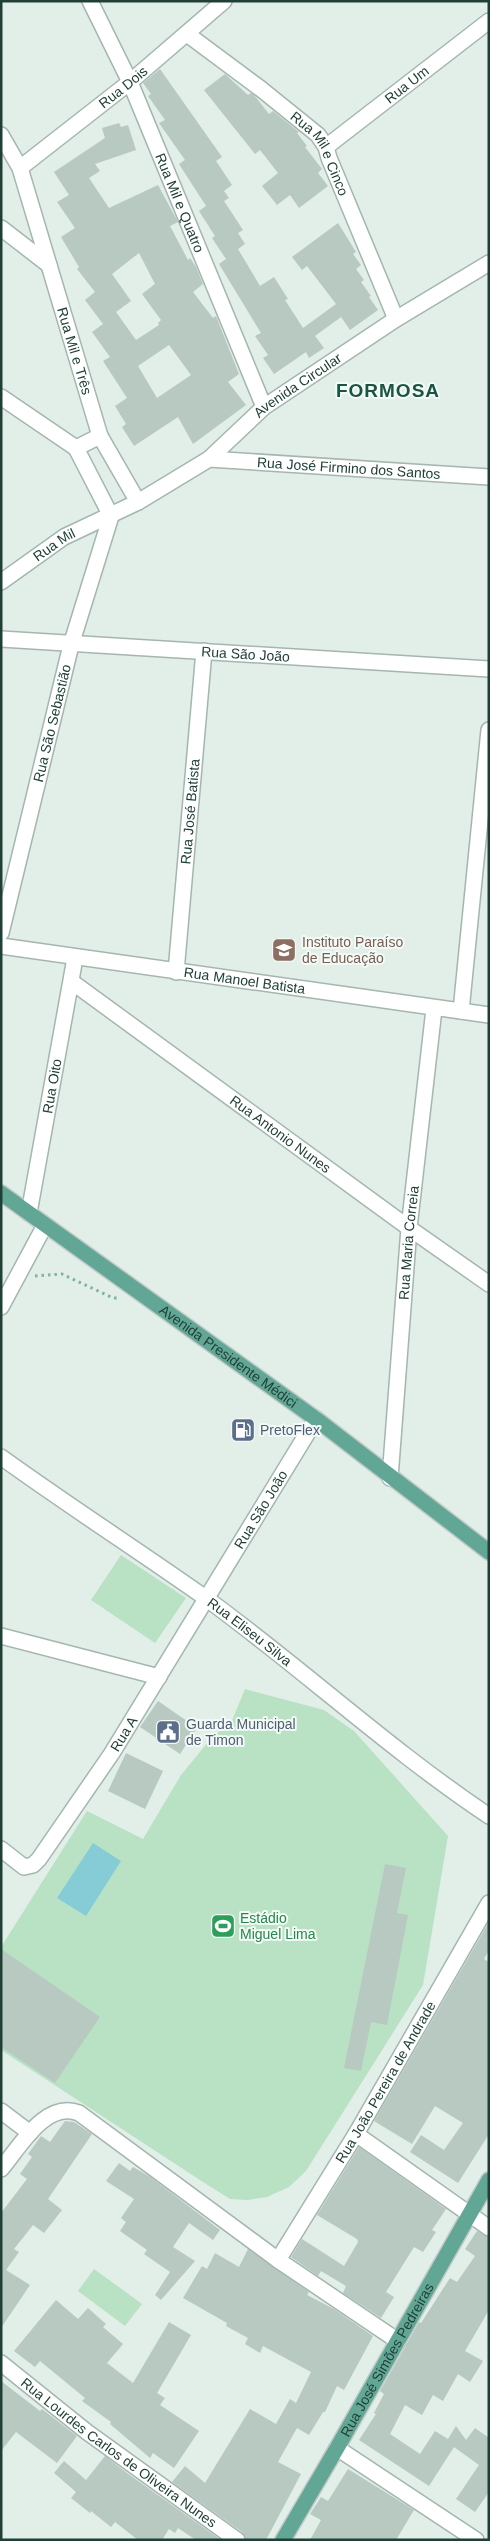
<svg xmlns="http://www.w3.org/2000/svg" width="490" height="2541" font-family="Helvetica,sans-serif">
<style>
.green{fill:#b9e1c3}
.water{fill:#85ccd7}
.building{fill:#b7c9c1;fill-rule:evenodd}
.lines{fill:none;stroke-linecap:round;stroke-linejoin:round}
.minor-casing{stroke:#a4b6af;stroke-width:18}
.major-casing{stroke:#c1cac7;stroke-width:18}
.path{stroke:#7fb4a3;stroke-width:3;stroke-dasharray:2.5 4;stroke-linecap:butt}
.minor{stroke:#fff;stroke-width:15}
.major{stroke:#62a795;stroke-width:15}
.labels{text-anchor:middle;stroke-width:4;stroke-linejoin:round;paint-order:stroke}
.street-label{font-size:14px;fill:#204037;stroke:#f3faf6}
.education-label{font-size:14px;fill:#785e54;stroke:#f3faf6;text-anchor:start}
.service-label{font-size:14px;fill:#4e5e75;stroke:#f3faf6;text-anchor:start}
.leisure-label{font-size:14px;fill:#27864d;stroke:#f3faf6;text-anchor:start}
.district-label{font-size:19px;font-weight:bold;letter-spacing:1px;fill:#1a5445;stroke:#f3faf6}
</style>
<rect width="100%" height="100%" fill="#e2eee8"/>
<!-- green -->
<path class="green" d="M121,1555L186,1598L155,1643L91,1600Z
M245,1689L324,1710L354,1731L448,1836L423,1985L306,2171L289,2187L267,2197L247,2200L230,2199L203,2182L1,2050V1947L87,1811L143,1839L181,1775L213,1736L231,1723Z
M94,2269L142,2304L125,2326L78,2291Z"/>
<!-- water -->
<path class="water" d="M93,1843L121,1861L86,1916L57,1898Z"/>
<!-- building -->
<path class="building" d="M160,69L222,157L216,161L232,185L224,191L229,198L224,201L243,230L238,233L245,244L238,249L260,286L274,277L288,299L285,300L303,328L336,304L307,266L302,270L292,257L338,223L356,252L353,254L361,265L356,269L364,280L361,282L371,296L369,297L378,310L350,330L341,317L315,336L324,348L309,358L306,352L274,374L263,358L268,355L255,336L261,333L219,264L226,259L212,238L215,236L199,211L206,206L179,164L185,160L159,123L165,120L148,96L151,94L143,83Z
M225,74L248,95L251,93L254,95L269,114L273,111L299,132L297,133L307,146L305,147L322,169L318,173L328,186L299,208L290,195L277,205L262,186L278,173L260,150L255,154L204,90Z
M119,123L121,127L128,125L136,150L95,164L100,171L89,178L109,208L158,185L178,222L170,226L188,260L190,258L196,267L203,284L193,292L213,318L216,316L239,374L228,382L246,405L193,444L178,417L134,446L122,427L126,424L115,406L127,398L103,361L110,357L92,332L103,324L85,300L95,292L77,269L79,267L61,237L75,228L57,202L69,195L54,172L105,138L102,128ZM139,253L155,284L142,294L161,320L158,323L159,325L136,340L116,312L131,301L112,274ZM169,345L191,375L157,398L138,366Z
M158,1701L197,1728L180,1754L140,1727Z
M126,1753L163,1771L145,1809L108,1791Z
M385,1864L406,1868L397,1913L408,1915L387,2025L371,2022L361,2071L344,2068Z
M489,1922V1950L484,1959L489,1962V2134L458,2183L410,2152L421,2135L444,2150L463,2123L435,2106L412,2144L374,2121Z
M1,1949L100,2017L55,2083L1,2047Z
M65,2121L74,2122L92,2134L48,2199L62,2210L44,2233L33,2225L14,2249L19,2252L6,2270L30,2285L1,2328V2213L27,2179L20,2174L32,2157L28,2154L41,2136L50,2142Z
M359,2147L446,2209L432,2230L436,2232L423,2252L414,2247L386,2292L394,2297L381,2318L343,2293L346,2286L321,2271L318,2276L291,2257L302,2239L344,2266L358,2242L357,2239L317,2215Z
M119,2163L130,2171L133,2167L149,2176L220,2230L213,2240L189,2223L173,2247L195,2261L161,2300L155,2295L170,2272L144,2254L147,2250L120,2231L126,2222L121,2218L134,2199L106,2181Z
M477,2231L489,2237V2310L465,2351L483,2361L470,2382L458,2374L443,2401L433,2395L422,2415L405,2405L390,2434L420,2454L435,2431L448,2439L456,2426L466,2440L475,2428L489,2438V2492L475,2512L456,2499L479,2465L454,2447L429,2486L359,2440L376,2414L374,2413L384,2394L380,2391L419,2322L421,2323L450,2278L457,2282L475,2256L465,2249Z
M248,2249L309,2292L307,2295L334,2309L373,2336L344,2390L337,2386L325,2412H323L309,2435L297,2428L278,2462L301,2474L266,2540H246L242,2532L172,2482L185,2466L205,2483L250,2409L276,2424L290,2399L296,2403L311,2372L263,2346L260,2353L245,2344L248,2338L226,2326L227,2323L183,2298L202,2266L207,2269L215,2253L239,2267Z
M56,2300L78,2319L88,2308L106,2324L103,2327L123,2344L107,2363L133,2383L169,2322L191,2335L157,2393L165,2398L160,2405L199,2431L174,2468L153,2453L150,2458L110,2424L111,2422L82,2401L85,2398L40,2361L35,2367L14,2351Z
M1,2381L40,2411L42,2409L77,2436L57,2463L16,2432L1,2451Z
M105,2456L127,2473L221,2540H196L178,2528L175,2533L169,2529L162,2540H138L115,2522L111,2527L91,2511L90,2513L71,2498L76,2492L54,2473L64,2461L86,2480Z
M348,2469L414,2510L396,2540H310L321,2520L310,2514L321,2497L328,2501Z"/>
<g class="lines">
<defs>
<g id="minor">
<path id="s1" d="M90,1L130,82L264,407"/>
<path id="s2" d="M187,34L261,89L318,135L326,147L329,158L396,319"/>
<path id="s3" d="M1,135L20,168L100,436L138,502"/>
<path id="s4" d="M326,147L489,21"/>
<path id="s5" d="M20,168L130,82L224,1"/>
<path d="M1,228L49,265"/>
<path d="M1,397L76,448L100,436"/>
<path d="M76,448L111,516"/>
<path id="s6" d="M209,459L489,477"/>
<path id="s7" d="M1,582L64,537L138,502L209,459L264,407L396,319L489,263"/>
<path id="s8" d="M1,639L489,669"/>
<path id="s9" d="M1,933L71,645L111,516"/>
<path id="s10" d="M1,946L489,1015"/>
<path id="s11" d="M176,972L204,651"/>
<path id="s12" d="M72,982L409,1228L489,1284"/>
<path d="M461,1011L489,730"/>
<path id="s13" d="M29,1213L75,958"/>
<path d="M1,1307L45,1225"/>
<path id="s14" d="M1,1457C69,1506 139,1551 207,1599C303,1669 390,1750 489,1816"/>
<path id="s15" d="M390,1478L409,1228L434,1009"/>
<path d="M1,1636L159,1677"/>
<path id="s16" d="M1,1849L24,1867L33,1865L39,1859L112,1753L316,1419"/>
<path d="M1,2111L30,2133"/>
<path d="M356,2134L489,2228"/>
<path d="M1,2169C20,2147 45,2100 79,2113L278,2260L398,2341"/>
<path id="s17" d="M278,2260L356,2134L489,1903"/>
<path id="s18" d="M1,2363L87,2432L237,2540"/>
<path d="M337,2448L476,2540"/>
</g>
<g id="major">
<path id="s19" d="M1,1193L316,1419L489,1552"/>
<path id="s20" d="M283,2540L337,2448L489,2180"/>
</g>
</defs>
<!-- minor casing -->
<use href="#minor" class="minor-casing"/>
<!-- major casing -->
<use href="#major" class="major-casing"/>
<!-- path -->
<path class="path" d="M35,1276L62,1274L113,1298H118"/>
<!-- minor -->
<use href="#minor" class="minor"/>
<!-- major -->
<use href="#major" class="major"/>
</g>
<!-- icons -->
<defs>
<symbol id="school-square" viewBox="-11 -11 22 22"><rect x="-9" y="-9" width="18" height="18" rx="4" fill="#8d6e63" stroke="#f3faf6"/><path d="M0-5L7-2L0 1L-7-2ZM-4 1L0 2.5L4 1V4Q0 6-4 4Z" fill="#fff"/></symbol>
<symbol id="fuel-square" viewBox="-11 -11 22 22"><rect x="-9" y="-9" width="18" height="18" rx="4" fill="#5c6f8a" stroke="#f3faf6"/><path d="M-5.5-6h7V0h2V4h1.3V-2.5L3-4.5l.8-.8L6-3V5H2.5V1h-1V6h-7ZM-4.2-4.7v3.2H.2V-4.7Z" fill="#fff"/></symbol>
<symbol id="civic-square" viewBox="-11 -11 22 22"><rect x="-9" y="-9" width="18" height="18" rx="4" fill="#5c6f8a" stroke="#f3faf6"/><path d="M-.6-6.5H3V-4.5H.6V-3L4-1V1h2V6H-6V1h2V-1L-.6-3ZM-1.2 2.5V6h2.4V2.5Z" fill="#fff"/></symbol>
<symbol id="stadium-square" viewBox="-11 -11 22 22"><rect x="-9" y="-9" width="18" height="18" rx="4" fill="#2e9e5b" stroke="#f3faf6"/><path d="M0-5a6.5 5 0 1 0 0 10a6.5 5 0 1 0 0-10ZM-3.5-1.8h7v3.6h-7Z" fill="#fff"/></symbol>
</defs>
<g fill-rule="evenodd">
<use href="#school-square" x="270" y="936" width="28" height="28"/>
<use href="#fuel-square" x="229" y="1416" width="28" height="28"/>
<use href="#civic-square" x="154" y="1718" width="28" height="28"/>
<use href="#stadium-square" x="209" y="1912" width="28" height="28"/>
</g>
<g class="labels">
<!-- street labels -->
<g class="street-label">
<text dy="5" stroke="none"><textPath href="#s4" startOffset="102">Rua Um</textPath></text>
<text dy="5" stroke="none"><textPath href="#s5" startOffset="131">Rua Dois</textPath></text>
<text dy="5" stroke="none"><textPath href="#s2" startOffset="182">Rua Mil e Cinco</textPath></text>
<text dy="5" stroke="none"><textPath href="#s1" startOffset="221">Rua Mil e Quatro</textPath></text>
<text dy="5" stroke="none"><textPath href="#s3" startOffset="229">Rua Mil e Três</textPath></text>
<text dy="5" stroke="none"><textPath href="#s7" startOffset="358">Avenida Circular</textPath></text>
<text dy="5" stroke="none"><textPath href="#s6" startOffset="140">Rua José Firmino dos Santos</textPath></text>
<text dy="5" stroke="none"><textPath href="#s7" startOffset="65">Rua Mil</textPath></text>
<text dy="5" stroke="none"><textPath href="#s8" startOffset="245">Rua São João</textPath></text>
<text dy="5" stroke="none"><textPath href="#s9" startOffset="216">Rua São Sebastião</textPath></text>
<text dy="5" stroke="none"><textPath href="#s11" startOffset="161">Rua José Batista</textPath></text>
<text dy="5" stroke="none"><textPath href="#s10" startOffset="246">Rua Manoel Batista</textPath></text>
<text dy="5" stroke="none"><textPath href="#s13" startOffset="129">Rua Oito</textPath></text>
<text dy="5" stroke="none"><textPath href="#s12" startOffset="258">Rua Antonio Nunes</textPath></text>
<text dy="5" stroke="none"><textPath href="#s15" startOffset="236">Rua Maria Correia</textPath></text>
<text dy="5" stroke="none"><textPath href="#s19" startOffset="280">Avenida Presidente Médici</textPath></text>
<text dy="5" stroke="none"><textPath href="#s16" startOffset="461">Rua São João</textPath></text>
<text dy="5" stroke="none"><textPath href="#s14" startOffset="304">Rua Eliseu Silva</textPath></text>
<text dy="5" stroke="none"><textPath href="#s16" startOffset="198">Rua A</textPath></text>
<text dy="5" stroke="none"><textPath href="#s17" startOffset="208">Rua João Pereira de Andrade</textPath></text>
<text dy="5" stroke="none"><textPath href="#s20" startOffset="208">Rua José Simões Pedreiras</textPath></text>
<text dy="5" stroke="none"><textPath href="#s18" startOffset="148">Rua Lourdes Carlos de Oliveira Nunes</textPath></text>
</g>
<!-- education labels -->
<g class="education-label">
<text x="302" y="947">Instituto Paraíso<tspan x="302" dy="16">de Educação</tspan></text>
</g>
<!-- service labels -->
<g class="service-label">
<text x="260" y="1435">PretoFlex</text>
<text x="186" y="1729">Guarda Municipal<tspan x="186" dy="16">de Timon</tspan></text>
</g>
<!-- leisure labels -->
<g class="leisure-label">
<text x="240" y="1923">Estádio<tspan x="240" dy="16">Miguel Lima</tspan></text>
</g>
<!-- district labels -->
<g class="district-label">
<text x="388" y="397">FORMOSA</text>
</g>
</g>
<!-- border -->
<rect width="490" height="2541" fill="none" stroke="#204037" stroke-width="5"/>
</svg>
